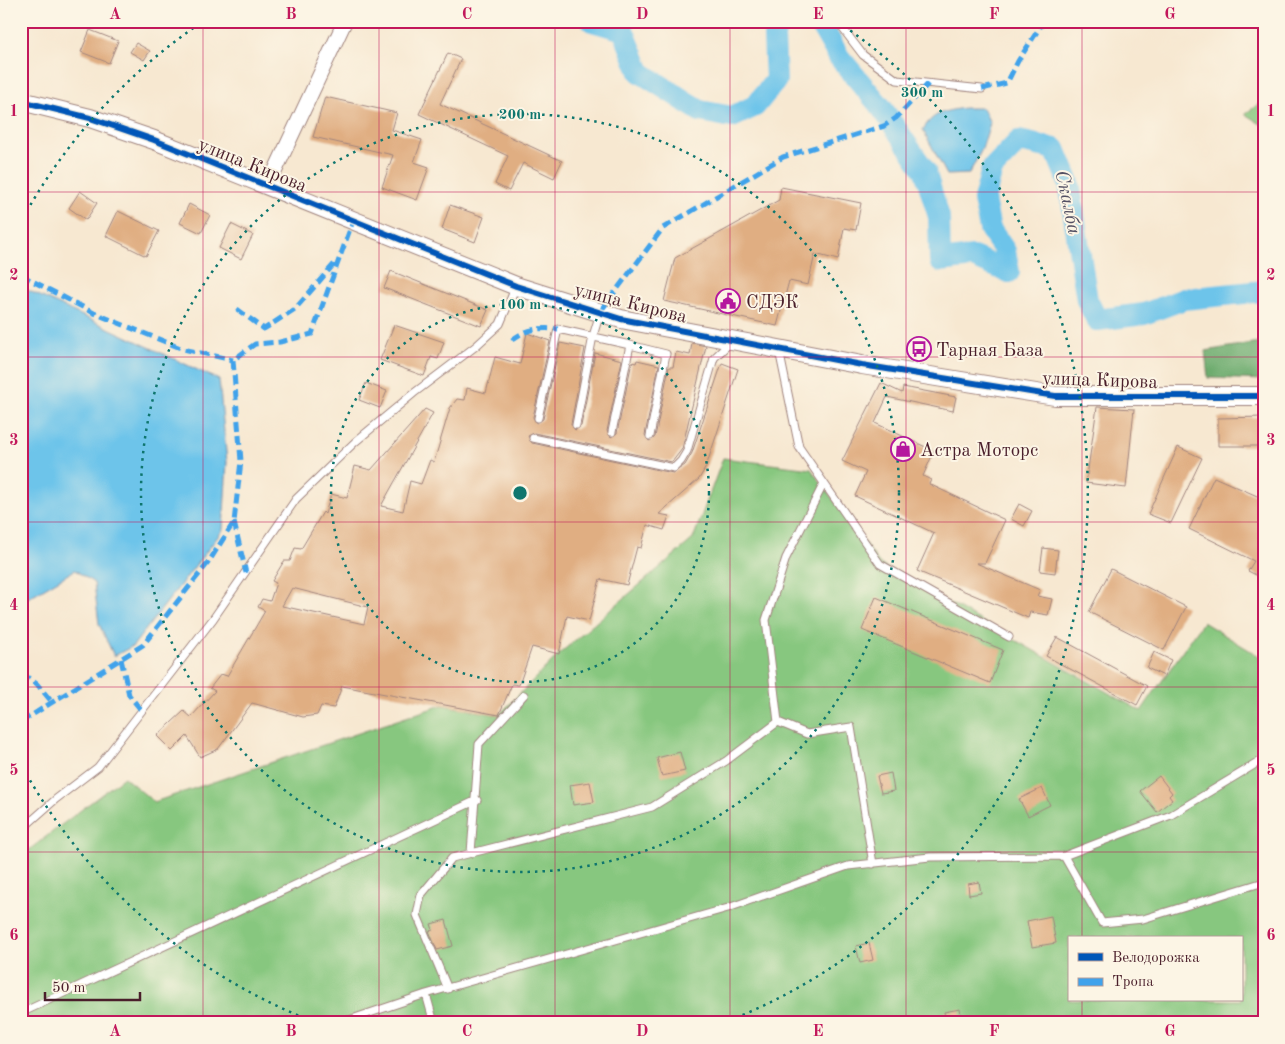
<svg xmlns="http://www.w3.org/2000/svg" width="1285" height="1044" font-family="'Old Standard TT',serif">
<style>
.green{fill:#87c77f;stroke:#687355;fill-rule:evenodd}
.forest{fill:#6dac6e;stroke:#5c664c}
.water{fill:#6dc4ea;stroke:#5c728a}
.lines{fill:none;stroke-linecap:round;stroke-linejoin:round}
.river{stroke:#6dc4ea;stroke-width:22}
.building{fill:#e0ae82;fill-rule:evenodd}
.service-casing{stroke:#a0847e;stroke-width:9}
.minor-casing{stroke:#a0847e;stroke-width:16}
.tertiary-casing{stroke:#a0847e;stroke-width:20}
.service{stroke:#fff;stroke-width:7}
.minor{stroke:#fff;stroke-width:14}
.tertiary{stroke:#fff;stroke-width:18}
.quiet{stroke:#40a2eb;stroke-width:5;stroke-dasharray:10 5;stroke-linecap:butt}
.cycleway-casing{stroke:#fcf5e5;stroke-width:9}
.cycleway{stroke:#0057b8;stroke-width:6}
.grid{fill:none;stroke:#c2185b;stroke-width:1;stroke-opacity:0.55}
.ring{fill:none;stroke:#0f766e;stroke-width:2.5;stroke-dasharray:2.5 5}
.labels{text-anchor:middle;stroke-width:4;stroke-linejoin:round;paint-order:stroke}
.street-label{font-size:19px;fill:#4a1f2b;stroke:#fcf5e5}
.poi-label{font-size:19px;fill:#4a1f2b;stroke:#fcf5e5;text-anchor:start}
.water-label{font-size:20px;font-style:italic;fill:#545164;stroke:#fcf5e5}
.centre{fill:#0f766e;stroke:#fcf5e5;stroke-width:2.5}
.ring-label{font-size:15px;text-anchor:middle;font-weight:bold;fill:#0f766e;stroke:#fcf5e5;stroke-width:4;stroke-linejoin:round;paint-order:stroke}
.neatline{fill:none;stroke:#c2185b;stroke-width:2}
.grid-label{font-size:16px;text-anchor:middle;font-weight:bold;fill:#c2185b}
</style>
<rect width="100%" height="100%" fill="#fcf5e5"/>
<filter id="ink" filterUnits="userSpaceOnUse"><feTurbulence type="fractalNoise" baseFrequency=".02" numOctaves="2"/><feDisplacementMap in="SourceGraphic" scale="10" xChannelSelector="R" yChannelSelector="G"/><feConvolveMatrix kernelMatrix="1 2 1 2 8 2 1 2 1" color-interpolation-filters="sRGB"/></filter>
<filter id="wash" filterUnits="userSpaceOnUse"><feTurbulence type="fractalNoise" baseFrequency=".0096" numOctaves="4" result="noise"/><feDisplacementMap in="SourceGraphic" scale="20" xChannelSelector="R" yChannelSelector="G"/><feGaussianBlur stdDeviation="1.12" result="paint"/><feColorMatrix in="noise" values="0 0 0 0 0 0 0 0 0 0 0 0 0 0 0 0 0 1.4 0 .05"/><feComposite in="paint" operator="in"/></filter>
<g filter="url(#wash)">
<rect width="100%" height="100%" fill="#f7e8d1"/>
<!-- green -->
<path class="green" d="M1264,100V126L1245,114Z
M723,458L811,469L880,564L1141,711L1203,622L1264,659V1023H21V856L124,777L154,802L442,705L499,715L559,654L693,539ZM1069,938H1241V1000H1069Z"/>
<!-- forest -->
<path class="forest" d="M1264,341V380L1208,378L1205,351Z"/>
<!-- water -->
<path class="water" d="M964,108H983L990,123L982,149L969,174L947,175L923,130C933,112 946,111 964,108Z
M21,287L219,380L227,462L223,530L133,646L114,656L99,624L94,583L75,570L21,602Z"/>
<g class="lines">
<!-- river -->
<path class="river" d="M592,21L623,30L640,72L700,111L732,117L755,106L776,80L774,37L777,21
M814,21L821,25L839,57L881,107L925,171L939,217L940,261L973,257L1009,272L1005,251L990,229L984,200L992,169L1019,141L1055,149L1069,183L1087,300L1097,320L1144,314L1184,299L1264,291"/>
</g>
<g id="blocks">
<!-- building -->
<path class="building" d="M90,30L118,41L109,63L81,52Z
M136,43L150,51L144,60L130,52Z
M448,53L461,59L440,104L562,161L554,178L523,163L509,191L495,184L508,156L419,114Z
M325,97L397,113L392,130L422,140L414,162L429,167L417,200L382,187L393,155L313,137Z
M781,187L861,203L856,230L844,228L838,260L815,254L808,285L789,281L777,326L664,301L675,258L779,200Z
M80,191L97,203L86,220L69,208Z
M189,204L210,215L201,233L180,223Z
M450,205L484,217L475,242L442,229Z
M118,211L159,231L146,256L106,236Z
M231,224L253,235L241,259L219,248Z
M391,271L488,310L481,326L384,288Z
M394,325L444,342L438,359L431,357L424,376L380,360Z
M527,333L550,341L533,417L536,423L543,419L560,343L585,348L571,424L575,430L581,426L595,353L622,360L607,431L611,437L617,433L632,362L636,363L637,360L659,365L645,435L649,441L655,437L669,367H673L676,352L690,355L692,343L706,346L682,449L672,462L534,433L528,436L532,443L673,473L685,465L692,453L722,363L738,369L706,467L699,479L659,514L669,516L664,530L647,525L641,548L637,547L627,585L600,579L589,621L567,616L559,654L532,647L519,685L512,684L499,715L342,686L334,708L321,706L317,715L303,717L252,703L218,749L200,757L187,736L172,751L157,736L184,711L191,717L215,691L210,688L221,674L227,676L265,611L258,607L262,599L270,601L276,583L272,581L284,561H290L295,548L301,549L323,512L325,514L331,494L347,498L355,466L371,470L425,409L433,413L381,506L403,511L410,481L421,484L430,460L434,462L450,408L457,399L465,400L467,388L486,393L495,357L520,364ZM292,588L368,607L364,624L282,606Z
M366,383L387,391L380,408L359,400Z
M881,383L902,393L903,387L956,397L953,411L887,397L875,423L934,451L923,476L931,480L929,484L1005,520L985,563H976L1040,590L1037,596L1052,599L1048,615L1030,612L1028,618L917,571L934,533L855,496L866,472L842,461Z
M1097,407L1134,409L1126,488L1086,483Z
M1264,417V446H1218V418Z
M1178,447L1202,458L1171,523L1148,514Z
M1214,477L1264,499V579L1248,571L1254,561L1189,529Z
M1019,504L1032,511L1024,526L1011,519Z
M1043,548L1058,550L1055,573L1040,571Z
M1111,569L1186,607L1164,650L1089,612Z
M876,597L1003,650L990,683L862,630Z
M1057,637L1147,686L1137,705L1046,656Z
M1154,652L1171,660L1164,676L1147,668Z
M680,752L685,771L662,776L657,758Z
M891,773L894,791L881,793L877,776Z
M1159,776L1172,793L1169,796L1172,800L1157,812L1140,791Z
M590,782L594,802L573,805L570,785Z
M1042,788L1050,805L1028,816L1019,799Z
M979,882L981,893L969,895L968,884Z
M1051,916L1056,943L1032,947L1027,921Z
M446,920L453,946L437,950L429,931L433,930L431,924Z
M869,943L873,960L860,963L856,946Z
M960,1009L962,1021L946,1023L944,1012Z"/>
</g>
</g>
<g filter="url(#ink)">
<use href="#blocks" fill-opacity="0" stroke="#a0847e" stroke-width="1"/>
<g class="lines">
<defs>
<path id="service" d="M837,21L863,55L897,80L982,89
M630,345L666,354L650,436
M779,350L799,447L880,564L1009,637
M538,418L558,329L630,345L612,432
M576,425L593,336L600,313
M533,438L674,468L681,461L687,451L714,358L732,341
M824,483L786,558L766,620L778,722L807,734L851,727L873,864
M21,830L56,799L98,767L213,619L296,499L355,442L414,393L476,346L500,324L516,286
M471,853L479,744L524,695
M1064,856L1102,923L1143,919L1264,882
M448,989L417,915L421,895L452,858L652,807L726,761L778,722
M426,994L434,1023
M21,1013L477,800
M340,1023L426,994L728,908L848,866L930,857L1064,856L1171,815L1264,759"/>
<path id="minor" d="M268,186L345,21"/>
<path id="tertiary" d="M21,101L90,118L154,140L516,286L621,319L862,365L1055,396H1264"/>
</defs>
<!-- service casing -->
<use href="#service" class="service-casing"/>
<!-- minor casing -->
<use href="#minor" class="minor-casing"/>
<!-- tertiary casing -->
<use href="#tertiary" class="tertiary-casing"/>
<!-- service -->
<use href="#service" class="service"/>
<!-- minor -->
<use href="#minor" class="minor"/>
<!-- tertiary -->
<use href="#tertiary" class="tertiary"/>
<!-- quiet -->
<path class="quiet" d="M982,89L1007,83L1018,61L1044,21
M21,275L94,313L183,349L233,360
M237,309L264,329L295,309L336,262
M600,312L663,228L783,157L884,126L896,118L928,84
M512,340C527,328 539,328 558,329
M234,522L246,573
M121,659L129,695L142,711
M21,673L37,684L52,702
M21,722L143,645L208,563L234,522L241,461L233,360L255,344L280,342L312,334L353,221"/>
<defs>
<path id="cycleway" d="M21,101L90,118L154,140L516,286L621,319L862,365L1055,396H1264"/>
</defs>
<!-- cycleway casing -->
<use href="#cycleway" class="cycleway-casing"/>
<!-- cycleway -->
<use href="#cycleway" class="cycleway"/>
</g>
</g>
<!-- grid -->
<path class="grid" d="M203,21V1023M379,21V1023M555,21V1023M730,21V1023M906,21V1023M1082,21V938M21,192H1264M21,357H1264M21,522H1264M21,687H1264M21,852H1264M1082,1000V1023"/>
<!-- distance rings -->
<g class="ring">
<circle cx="520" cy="493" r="189"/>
<circle cx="520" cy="493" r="379"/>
<path d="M312 1021A568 568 0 0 1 23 768M23 218A568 568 0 0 1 202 22M838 22A568 568 0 0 1 728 1021"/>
</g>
<!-- icons -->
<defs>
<symbol id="civic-ring" viewBox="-11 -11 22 22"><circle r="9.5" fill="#fcf5e5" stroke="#b5179e" stroke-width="1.5"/><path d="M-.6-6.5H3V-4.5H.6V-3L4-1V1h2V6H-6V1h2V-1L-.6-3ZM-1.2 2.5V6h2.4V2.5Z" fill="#b5179e"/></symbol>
<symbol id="bus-ring" viewBox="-11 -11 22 22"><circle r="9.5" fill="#fcf5e5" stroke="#b5179e" stroke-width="1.5"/><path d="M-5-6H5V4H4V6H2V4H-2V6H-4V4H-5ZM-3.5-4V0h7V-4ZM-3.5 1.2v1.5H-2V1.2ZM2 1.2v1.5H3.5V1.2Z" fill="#b5179e"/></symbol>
<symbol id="shop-ring" viewBox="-11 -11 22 22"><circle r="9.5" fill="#fcf5e5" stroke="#b5179e" stroke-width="1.5"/><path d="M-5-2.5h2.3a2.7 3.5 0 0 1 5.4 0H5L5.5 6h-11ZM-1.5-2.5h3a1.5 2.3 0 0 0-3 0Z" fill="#b5179e"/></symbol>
</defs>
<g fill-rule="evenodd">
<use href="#civic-ring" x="714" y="287" width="28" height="28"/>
<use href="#bus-ring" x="905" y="335" width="28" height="28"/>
<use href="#shop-ring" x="889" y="435" width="28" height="28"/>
</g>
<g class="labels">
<!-- street labels -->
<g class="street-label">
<text transform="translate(253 164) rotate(22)" y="7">улица Кирова</text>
<text transform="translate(631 302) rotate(14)" y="7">улица Кирова</text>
<text transform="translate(1100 379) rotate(2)" y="7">улица Кирова</text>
</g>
<!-- poi labels -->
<g class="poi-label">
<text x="746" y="308">СДЭК</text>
<text x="936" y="356">Тарная База</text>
<text x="920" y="456">Астра Моторс</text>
</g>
<!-- water labels -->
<g class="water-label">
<text transform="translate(1069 202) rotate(78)" y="7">Скалба</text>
</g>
</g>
<circle cx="520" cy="493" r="8" class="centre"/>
<g class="ring-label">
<text x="922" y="97">300 m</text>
<text x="520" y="119">200 m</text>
<text x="520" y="309">100 m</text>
</g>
<!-- margin -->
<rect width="1285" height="1044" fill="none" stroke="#fcf5e5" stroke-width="55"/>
<!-- legend -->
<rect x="1068" y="936" width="175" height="65" fill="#fcf5e5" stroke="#b59f9b"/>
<rect x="1078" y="953" width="25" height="8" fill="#0057b8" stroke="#b59f9b"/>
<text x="1112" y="962" font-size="15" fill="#4a1f2b">Велодорожка</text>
<rect x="1078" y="978" width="25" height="8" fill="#40a2eb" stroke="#b59f9b"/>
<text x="1112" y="986" font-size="15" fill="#4a1f2b">Тропа</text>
<!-- scale -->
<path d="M45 992v8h95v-8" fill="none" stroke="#4a1f2b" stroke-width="2.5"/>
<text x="52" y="992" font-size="15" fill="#4a1f2b" stroke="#fcf5e5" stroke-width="4" paint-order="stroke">50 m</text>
<rect x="28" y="28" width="1230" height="988" class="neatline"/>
<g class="grid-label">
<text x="115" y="19">A</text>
<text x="291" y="19">B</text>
<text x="467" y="19">C</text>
<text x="642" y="19">D</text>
<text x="818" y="19">E</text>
<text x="994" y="19">F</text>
<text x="1170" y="19">G</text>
<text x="14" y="116">1</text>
<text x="1271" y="116">1</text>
<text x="14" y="280">2</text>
<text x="1271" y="280">2</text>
<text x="14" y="445">3</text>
<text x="1271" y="445">3</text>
<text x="14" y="610">4</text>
<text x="1271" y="610">4</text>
<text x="14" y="775">5</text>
<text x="1271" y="775">5</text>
<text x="14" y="940">6</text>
<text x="1271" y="940">6</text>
<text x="115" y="1036">A</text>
<text x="291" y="1036">B</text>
<text x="467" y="1036">C</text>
<text x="642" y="1036">D</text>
<text x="818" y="1036">E</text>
<text x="994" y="1036">F</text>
<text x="1170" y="1036">G</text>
</g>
</svg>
